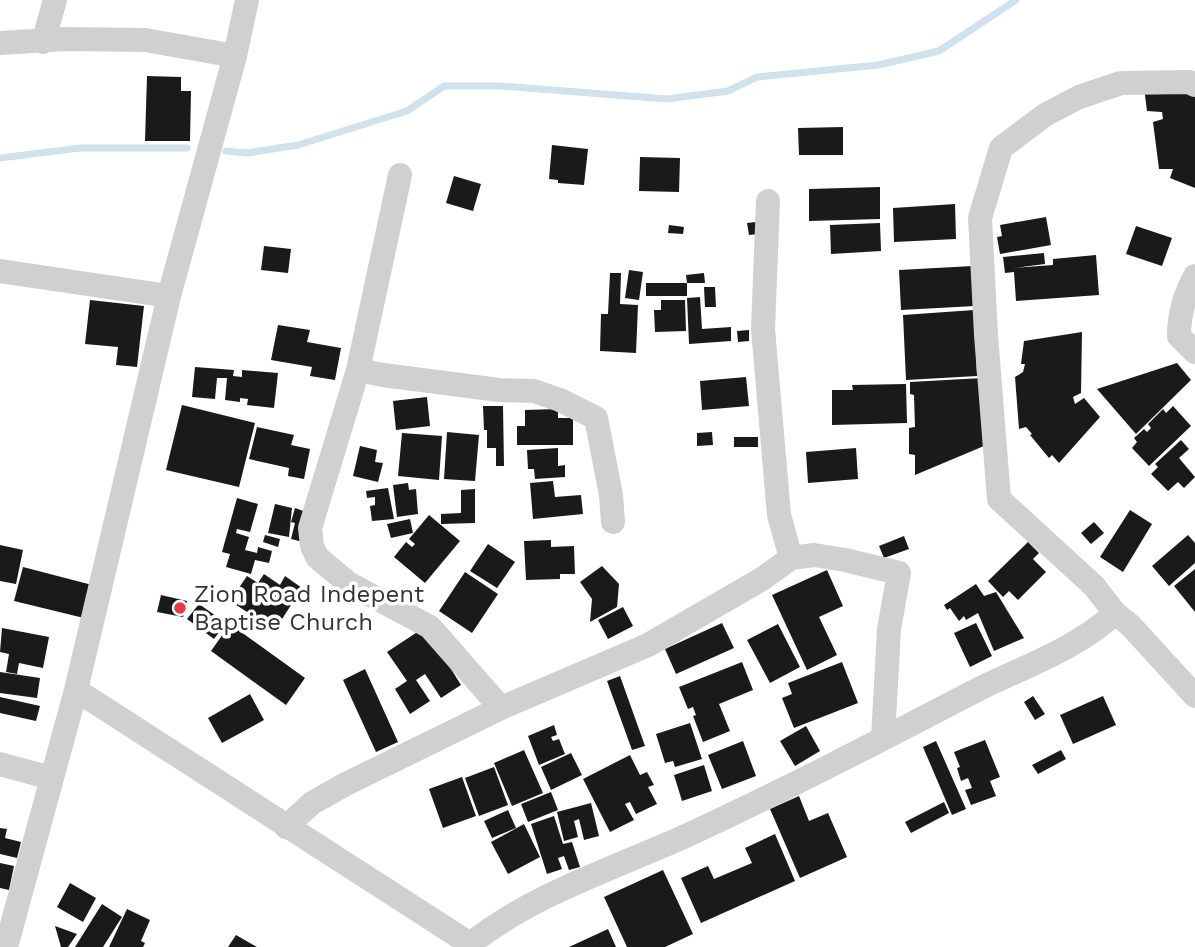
<svg xmlns="http://www.w3.org/2000/svg" width="1195" height="947" font-family="'Work Sans',sans-serif">
<style>
.lines{fill:none;stroke-linecap:round;stroke-linejoin:round}
.stream{stroke:#cfe2ee;stroke-width:7}
.building{fill:#1a1a1a}
.minor{stroke:#d0d0d0;stroke-width:24}
.poi-dot{fill:#e63946;stroke:#fff;stroke-width:2.5}
.labels{text-anchor:middle;stroke-width:7;stroke-linejoin:round;paint-order:stroke}
.poi-label{font-size:24px;fill:#333;stroke:#fff;text-anchor:start}
</style>
<rect width="100%" height="100%" fill="#fff"/>
<g class="lines">
<!-- stream -->
<path class="stream" d="M226,151L247,153L298,145L407,111L444,86H501L667,99L728,91L757,77L878,65L939,51L1016,0
M0,158L80,148H187"/>
</g>
<!-- building -->
<path class="building" d="M147,76L181,77V91H191L190,141H145Z
M1144,88L1195,95V188L1170,178L1173,169H1159L1153,122L1163,119L1162,112L1147,111Z
M843,127V155H799L798,128Z
M552,145L588,149L584,185L558,183V180L549,179Z
M640,157L680,158L679,192L639,191Z
M454,176L481,184L473,211L446,203Z
M880,187V219L809,221V189Z
M955,204L956,239L894,242L893,208Z
M1046,217L1051,245L1000,254L997,237L1002,236L1000,225Z
M756,222L758,234L749,235L747,223Z
M880,223L881,251L831,254L830,225Z
M669,225L684,227L683,234L668,233Z
M1136,226L1172,238L1162,266L1126,254Z
M264,246L291,249L288,273L261,270Z
M1044,253L1045,264L1013,268L1053,265V259L1096,255L1099,295L1016,301L1014,272L1005,273L1003,257Z
M973,266L975,306L901,310L899,270Z
M629,270L643,272L639,300L625,298Z
M610,273H621L620,304L638,305L636,353L600,351L601,314H608Z
M704,273L705,283H687V296H646V283H687L686,275Z
M704,287H715L716,307H705Z
M700,297L702,329L731,327V341L689,344L687,298Z
M90,300L144,306L137,367L116,365L118,347L85,344Z
M661,300H685L686,331L655,332L654,310H661Z
M974,310L977,376L906,380L903,315Z
M278,325L310,330L307,342L341,348L335,380L310,376L312,367L271,360Z
M749,330V341L738,342L737,331Z
M1082,332L1081,393L1073,397L1075,404L1084,398L1100,417L1059,463L1052,455L1049,458L1030,435L1032,434L1026,427L1019,429L1015,377L1023,372L1025,364H1021L1024,341Z
M1177,363L1191,380L1136,434L1097,389Z
M195,367L234,370L233,376L242,377V370L278,373L274,408L247,405L248,399L240,398V402L225,400L227,378H217L215,399L192,397Z
M746,377L749,406L702,410L700,381Z
M983,378L984,446L915,475V455L909,454V428L915,427L914,395L910,394V382Z
M906,384L907,423L832,425V390H853L852,385Z
M427,397L430,426L396,430L393,401Z
M182,405L255,423L239,487L166,470Z
M483,406H503L504,466H496V448H487V430H484Z
M1173,406L1191,426L1149,466L1132,448L1137,442L1134,438L1144,429L1147,432L1151,428L1148,424L1163,409L1166,413Z
M558,409V418H573V445H517V426H525V410Z
M257,427L294,435L291,445L310,449L304,479L288,476L289,468L249,459Z
M447,432L479,435L475,481L444,479Z
M712,432L713,445L697,446V433Z
M402,433L442,436L439,480L398,476Z
M734,437H758V447H734Z
M1181,440L1189,449L1179,458L1195,477L1184,488L1178,482L1168,491L1151,474L1158,467L1155,464Z
M360,446L377,450L375,462L383,463L378,482L353,476Z
M558,448V466L565,465V477L535,479L534,469H528L527,450Z
M856,448L858,479L808,483L806,452Z
M553,481L555,497L581,495L583,514L533,519L530,483Z
M408,483L409,490L416,489L418,514L397,517L393,485Z
M388,488L394,519L372,521L370,506L375,505V497L367,498L366,491Z
M475,489V523L441,524V514L461,513V490Z
M237,498L258,504L250,532L237,529L236,533L249,537L245,550L257,553L258,547L272,551L269,563L255,560L251,574L226,567L230,554L222,552Z
M275,504L292,508L289,537L268,533Z
M295,508L306,512L303,542L291,539L295,523L291,522Z
M1130,510L1152,524L1123,572L1100,557Z
M429,515L460,541L425,583L394,557L406,542L412,547L415,544L409,539Z
M410,519L413,533L391,538L387,524Z
M1094,522L1104,533L1091,544L1081,533Z
M265,535L280,539L278,547L263,542Z
M1188,535L1195,543V563L1169,586L1152,566Z
M904,536L909,549L884,558L879,546Z
M551,540V547L574,546L575,574H560V579L526,580L524,541Z
M1028,542L1039,553L1033,559L1046,572L1018,600L1009,591L1003,597L988,581Z
M488,544L515,562L497,588L470,571Z
M0,545L23,550L16,584L0,581Z
M602,566L619,584L617,607L590,622L592,599L580,582Z
M23,567L96,586L88,619L14,601Z
M1195,569V612L1174,586Z
M827,570L843,606L819,617L837,655L807,670L772,595Z
M465,572L498,594L472,633L439,611Z
M264,574L280,585L285,576L302,588L275,630L230,601L247,576L258,583Z
M976,584L984,596L996,592L1024,638L994,651L978,613L966,620L964,616L959,621L950,608L947,610L944,605Z
M161,595L187,601L183,617L157,612Z
M199,604L226,623L214,639L187,619Z
M623,607L633,626L608,639L598,620Z
M722,623L734,648L676,674L665,649Z
M976,623L992,656L970,667L954,633Z
M230,624L305,678L286,705L211,651Z
M778,624L800,667L770,683L747,640Z
M425,627L461,685L441,698L425,674L416,680L430,701L410,714L395,689L407,681L387,652Z
M2,628L49,637L43,668L19,663L17,674L6,672L9,654L0,652Z
M742,662L753,690L719,704L730,731L703,742L693,716L696,715L693,707L688,709L679,687Z
M842,662L858,703L794,728L782,698L792,694L788,683Z
M365,669L398,742L376,752L343,680Z
M0,672L40,678L37,698L0,693Z
M620,676L645,746L632,750L607,681Z
M250,694L264,720L222,743L208,718Z
M1033,696L1045,714L1035,720L1024,702Z
M1103,696L1116,725L1073,744L1060,715Z
M0,697L40,706L36,721L0,713Z
M690,723L702,759L675,767L673,761L665,763L656,734Z
M554,725L557,735L551,737L553,741L559,739L565,754L539,765L528,736Z
M806,726L820,751L795,766L780,741Z
M985,740L1000,777L990,781L996,796L971,805L965,790L972,788L968,778L961,781L957,768L960,767L954,752Z
M743,741L756,776L722,789L708,755Z
M936,741L966,809L952,815L923,747Z
M524,750L543,793L512,806L494,763Z
M1061,750L1066,759L1038,774L1032,765Z
M571,753L582,775L551,790L541,767Z
M630,755L640,775L647,772L654,785L648,787L657,804L636,814L630,802L625,804L634,820L610,832L583,779Z
M704,765L712,791L682,801L674,775Z
M494,767L508,805L479,816L465,778Z
M462,777L476,816L443,828L429,789Z
M551,792L558,810L528,822L521,804Z
M799,796L809,821L828,813L847,857L800,878L770,809Z
M944,802L949,813L911,833L905,822Z
M591,803L599,836L584,840L579,819L574,821L578,837L564,841L557,812Z
M508,810L516,828L492,838L484,821Z
M554,816L563,844L572,842L580,867L569,870L564,856L558,858L562,869L547,874L531,824Z
M524,824L540,857L508,874L491,842Z
M0,828L7,829L5,838L21,842L17,858L0,854Z
M775,834L795,881L701,923L681,878L708,866L714,879L752,863L745,848Z
M0,863L14,866L9,890L0,888Z
M663,870L693,934L665,947H627L604,897Z
M70,883L96,898L83,922L57,907Z
M102,904L122,917L103,947H75Z
M127,909L150,920L141,941L145,943L143,947H109Z
M55,926L77,934L68,947H61Z
M608,929L616,947H569Z
M236,935L257,947H228Z"/>
<g class="lines">
<!-- minor -->
<path class="minor" d="M43,42L55,0
M0,43L65,39L145,40L235,56
M768,201L763,329L779,515L791,558
M0,271L169,296
M1195,276C1185,294 1179,314 1179,336L1195,352
M358,370L400,175
M1115,613L1094,586L999,499L986,335L980,218L1001,148L1045,115L1079,97L1121,83L1189,82L1195,85
M76,690L475,947
M501,708L430,627L348,583L317,557L312,546L310,528L358,370L383,375L499,390L534,391L560,400L596,418L611,495L613,522
M0,764L51,778
M286,827L312,803L346,784L501,708L648,645L762,579L791,558L814,555L845,560L899,573L889,629L883,738
M470,944C533,894 615,868 688,835C785,790 881,740 977,690C1023,667 1077,649 1115,613L1130,625L1195,696
M6,947L76,690L169,296L235,56L247,0"/>
</g>
<!-- markers -->
<circle class="poi-dot" cx="180" cy="608" r="7"/>
<g class="labels">
<!-- poi labels -->
<g class="poi-label">
<text x="194" y="602">Zion Road Indepent<tspan x="194" dy="28">Baptise Church</tspan></text>
</g>
</g>
</svg>
